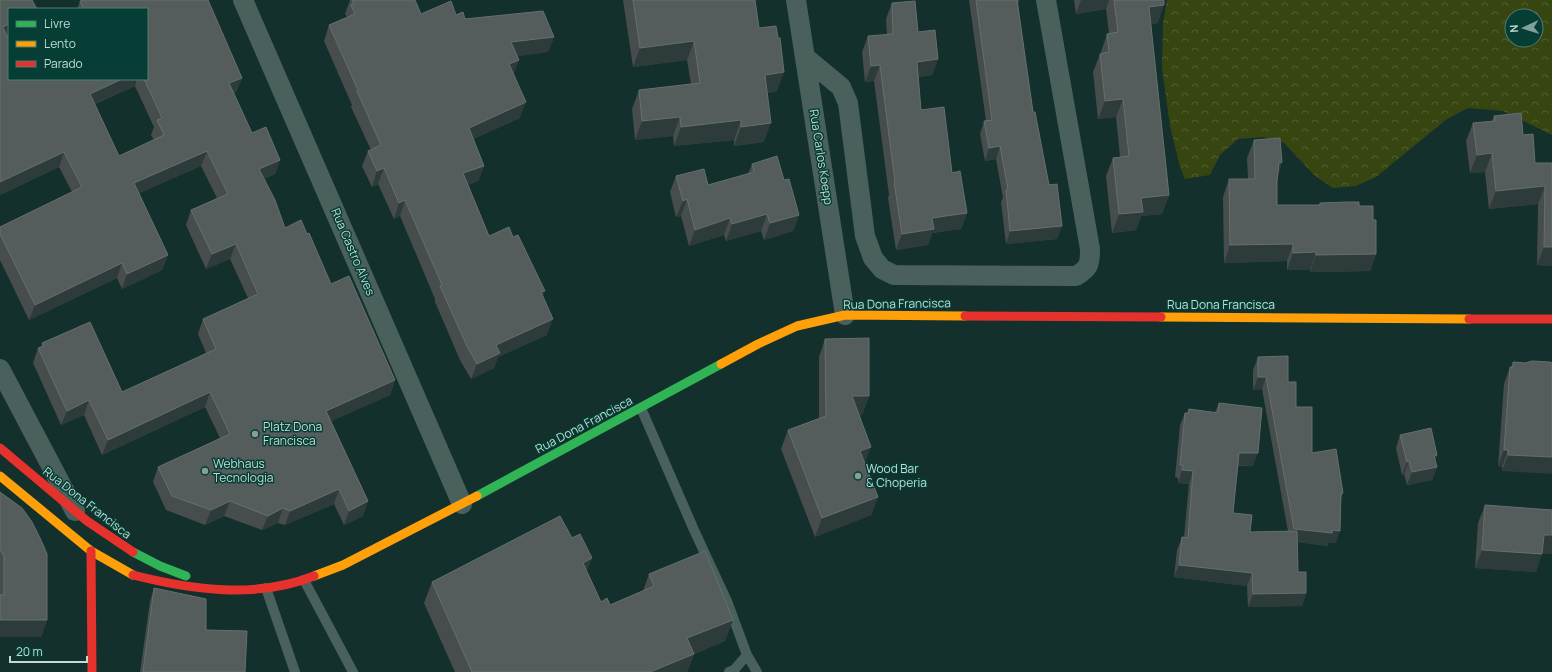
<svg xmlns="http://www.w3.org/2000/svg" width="1552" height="672" font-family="Manrope,sans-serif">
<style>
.forest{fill:url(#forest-crowns);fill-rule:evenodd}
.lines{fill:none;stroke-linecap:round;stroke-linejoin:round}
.lane{stroke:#49605c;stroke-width:10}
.street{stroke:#49605c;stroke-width:20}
.fast{stroke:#30b455;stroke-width:9}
.slow{stroke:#ff9f0a;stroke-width:9}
.jam{stroke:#e5322d;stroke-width:9}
.wall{fill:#474d4d;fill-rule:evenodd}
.shaded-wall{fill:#2d3b3a}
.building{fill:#545c5c;stroke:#64706f}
.poi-dot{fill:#82a09a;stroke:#063d35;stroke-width:1.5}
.labels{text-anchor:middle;stroke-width:3;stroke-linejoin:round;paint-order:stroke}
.street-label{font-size:12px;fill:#beddd6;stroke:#063d35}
.poi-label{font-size:12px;fill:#beddd6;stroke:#063d35;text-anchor:start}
</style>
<defs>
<pattern id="forest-crowns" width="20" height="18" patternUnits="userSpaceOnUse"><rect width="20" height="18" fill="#374510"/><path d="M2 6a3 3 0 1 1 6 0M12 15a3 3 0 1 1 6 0" fill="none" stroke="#525f32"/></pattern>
</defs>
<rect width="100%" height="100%" fill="#13302c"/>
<!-- forest -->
<path class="forest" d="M1167,0H1552V135L1503,111L1468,108L1447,119L1376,177L1356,186L1333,188L1315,176L1284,143L1263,137L1238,139L1220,155L1210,175L1185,179L1180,167L1170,126L1162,68L1163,23ZM1512,16H1536V40H1512Z"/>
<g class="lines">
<!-- lane -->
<path class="lane" d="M641,408L694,530L727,601L747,655L734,670L729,672
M304,580L353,672
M266,588L295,672
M747,655L757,672"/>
<!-- street -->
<path class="street" d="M243,0L462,504
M796,0L845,315
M806,58L841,87L848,103L865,236L873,258L882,269L894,275L1076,276C1089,268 1090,265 1090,249L1046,0
M0,369L75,511"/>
<!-- fast -->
<path class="fast" d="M477,496L721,364
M133,552L160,566L186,576"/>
<!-- slow -->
<path class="slow" d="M1161,317L1469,319
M721,364L758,344L797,326L845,315L965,316
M0,476L91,551L133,575
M314,576L343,565L477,496"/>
<!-- jam -->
<path class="jam" d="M965,316L1161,317
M1469,319H1552
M0,448L87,521L133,552
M91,551L92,672
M133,575C192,590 256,599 314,576"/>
</g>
<!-- wall -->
<path class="wall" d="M0,0H32L37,9H9V37H8L9,40V79H147V9H77L80,1L83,0H208L242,78L236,92L234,93L252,133L266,127L280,160L275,174L264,179L275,200L285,228L301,220L307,234L309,233L331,284L349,276L395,380L390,395L331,421L368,501L363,516L344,525L334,504L285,525L278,523L262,530L224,516L205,525L166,510L153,482L158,467L220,438L205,407L102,455L84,415L61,425L33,363L38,348L41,347L42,343L90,322L122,392L206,353L198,334L203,319L248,298L230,259L206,269L186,225L191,210L217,198L201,166L139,193L168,255L162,270L122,289L117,278L29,320L0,260V227L72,192L59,167L0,195ZM135,86L154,127L151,135L154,140L119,156L95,104Z
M350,0H415L421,14L456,15L465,19L554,37L548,52L517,56L514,74L520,118L473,139L484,166L478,181L468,185L489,236L513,237L543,296L547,335L498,357L494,368L471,379L460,360L435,302V299L400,216L394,219L378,184L372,187L362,166L368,151L371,150L351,107L352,105L324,41L329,25L346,18L347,17L345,14Z
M623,0H755L759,28L777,91L767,93L764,142L734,146V140L674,146L673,136L635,140L632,109L639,90L691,84L687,60L633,67Z
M969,0H1019L1018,4L1033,112L1049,185L1062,226L1057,239L1006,244L1001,202L1003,198L996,159L985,161L980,134L984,121H986Z
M1074,0H1164L1158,23L1151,24L1169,195L1162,214L1141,216L1136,230L1112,233L1106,176L1113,158L1120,157L1116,117L1098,119L1093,72L1100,54L1101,53V52L1107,34L1109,33L1106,9L1076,14Z
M892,3L918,32L938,59L932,75L918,77L921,110L952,173L967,213L961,229L932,233L928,245L896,250L888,198L889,195L874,81L865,82L862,52L868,36L887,35L886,19Z
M1494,116L1523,135L1535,163H1552V266L1537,265L1538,204L1489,209L1485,172L1470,173L1466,141L1473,123L1492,121Z
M1254,140L1282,162L1278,175L1277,181V205H1319L1320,203L1359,206L1373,220L1376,254L1370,271L1310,272V270H1287V261L1224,263L1223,197L1229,179H1248L1247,158Z
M752,164L784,180L799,215L793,231L764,240L761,231L726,241L724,235L689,246L681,216L676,217L670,192L676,176L708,185L748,174Z
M825,339L869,396L862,415H859L865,464L878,497L871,515L815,537L781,449L788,430L819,418V357Z
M1258,357L1288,382L1312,453L1343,493L1341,498L1336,543H1328V546L1297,542L1298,572L1306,593L1302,606L1248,607L1247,586L1174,577L1177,550L1182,537H1184L1189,484L1178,483V478L1175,477L1180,425L1185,413H1188L1189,409L1215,412L1219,403L1253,466H1238L1233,513L1250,532L1288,531L1262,389L1253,390V370Z
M1513,362L1525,363H1552L1502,471V467L1498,466L1504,384L1510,367H1511Z
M1400,435L1437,455L1435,461L1437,467L1432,480L1407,485L1404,474L1402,475L1396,448Z
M0,492L47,620L41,637H0Z
M1485,505L1552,510V554L1542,553L1536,572L1475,568L1478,523Z
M587,572L601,602L610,605L643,591L649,574L733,620L725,641L694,654L687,672H455L424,603L432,582Z
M154,588L206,630L245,672H140L150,601Z"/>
<!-- shaded-wall -->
<path class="shaded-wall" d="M1081,0H1109L1106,9L1076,14Z
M1164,5L1158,23L1142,25L1149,7Z
M9,24V37L0,41L3,27Z
M554,37L548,52L505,58L511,42Z
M694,41L687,60L633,67L640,48Z
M938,59L932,75L911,78L917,62Z
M519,60L513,76L509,64Z
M880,65L874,81L865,82L871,66Z
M784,72L777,91L758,94L765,75Z
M242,78L236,92L224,98L229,83Z
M122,79H137L135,86L84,108L90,94Z
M1123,99L1116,117L1098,119L1105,101Z
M526,102L520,118L463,144L469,128Z
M680,117L673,136L635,140L642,121Z
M741,120L734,140L674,146L681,127Z
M771,123L764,142L734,146L741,127Z
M1000,146L996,159L985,161L989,148Z
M207,151L201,166L129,198L134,183Z
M64,152L59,167L0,195V182Z
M1492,153L1485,172L1470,173L1477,155Z
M280,160L275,174L254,183L259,169Z
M1282,162L1276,180L1279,163Z
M484,166L478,181L458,189L463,173Z
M384,168L378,184L372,187L377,171Z
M1545,186L1538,204L1489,209L1496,191Z
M1169,195L1162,214L1141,216L1136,230L1112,233L1119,214L1141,198Z
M687,199L681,216L676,217L683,201Z
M405,200L400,216L394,219L399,203Z
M967,213L961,229L932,233L928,245L896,250L902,234L932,218Z
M767,214L761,231L726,241L732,224Z
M799,215L793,231L764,240L770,223Z
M730,218L724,235L689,246L695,230Z
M1062,226L1057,239L1006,244L1010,231Z
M236,244L230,259L206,269L212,254Z
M1293,244L1287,261L1224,263L1230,245Z
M1544,247H1552V266L1537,265Z
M1316,252L1310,270H1287L1293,253Z
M1376,254L1370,271L1310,272L1316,255Z
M168,255L162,270L122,289L127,274Z
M122,263L117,278L29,320L35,305Z
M545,291L539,306L541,292Z
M553,319L547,335L498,357L494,368L471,379L477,364L496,345Z
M1258,377H1266L1262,389L1253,390Z
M395,380L390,395L321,426L326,411Z
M210,392L205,407L102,455L108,440Z
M852,396H869L862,415H846Z
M89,400L84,415L61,425L67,411Z
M871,447L864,466L860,451Z
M1504,450H1508L1502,467L1498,466Z
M1239,453H1258L1253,466L1235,465Z
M1437,455L1433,467H1437L1432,480L1407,485L1412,472L1434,456Z
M1508,455L1552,457V474L1502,471Z
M1409,461L1404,474L1402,475L1407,462Z
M1182,470L1193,471L1189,484L1178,483Z
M339,489L334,504L285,525L290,511Z
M878,497L871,515L815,537L822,518Z
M230,501L224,516L205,525L211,510Z
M368,501L363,516L344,525L349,511Z
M283,508L278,523L262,530L268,516Z
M1294,529L1333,530L1340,531L1336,543H1328V546L1289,541Z
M1544,535H1552V554L1537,553Z
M1482,550L1542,554L1536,572L1475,568Z
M592,558L584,579L583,563Z
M1179,565L1252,573L1247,586L1174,577Z
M1306,593L1302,606L1248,607L1253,594Z
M0,620H47L41,637H0Z
M733,620L725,641L694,654L687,672H649L687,638Z"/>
<!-- building -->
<path class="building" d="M0,0H32L37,9H9V24L3,27L9,40V79H122L90,94L119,156L164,135L157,120L162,118L144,79H147V9H83L80,1L83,0H208L242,78L229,83L252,133L266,127L280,160L259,169L275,200L285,228L301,220L307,234L309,233L331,284L349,276L395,380L326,411L368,501L349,511L339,489L290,511L283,508L268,516L230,501L211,510L172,496L158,467L230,434L210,392L108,440L89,400L67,411L38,348L44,346L42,343L90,322L122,392L216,349L203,319L258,294L236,244L212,254L191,210L228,194L207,151L134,183L168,255L127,274L122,263L35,305L0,234V227L82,187L64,152L0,182Z
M352,0H415L421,14L451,1L456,15L463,12L465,19L543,11L554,37L511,42L519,60L509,64L526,102L469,128L484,166L463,173L489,236L509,227L513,237L518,235L545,291L541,292L553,319L496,345L500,353L477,364L466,344L440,286L442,285L405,200L399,203L384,168L377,171L368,151L381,145L357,91L358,90L329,25L355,14L351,5L354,4Z
M633,0H755L759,28L776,26L778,38H780L784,72L765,75L771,123L741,127V120L681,127L680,117L642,121L639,90L700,83L694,41L640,48Z
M976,0H1017L1033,112H1035L1049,185L1057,184L1062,226L1010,231L1006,190L1008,189L1000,146L989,148L984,121L992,120Z
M1114,0H1164V5L1149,7L1169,195L1141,198L1143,212L1119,214L1113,158L1129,156L1123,99L1105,101L1100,54L1109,52L1107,34L1118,32Z
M915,1L918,32L935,30L938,59L917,62L921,110L944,107L952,173L960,171L967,213L932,218L934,229L902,234L894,182H895L880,65L871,66L868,36L893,34L892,3Z
M1521,113L1523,135L1533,134L1535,163H1552V247H1544L1545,186L1496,191L1492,153L1477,155L1473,123L1495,121L1494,116Z
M1280,138L1282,162L1279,163L1277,181V205H1320V203L1348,202H1359V206H1373V220H1376V254L1316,255V252L1293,253V244L1230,245L1229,179H1255L1254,140Z
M777,156L784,180L789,179L799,215L770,223L767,214L732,224L730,218L695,230L687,199L683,201L676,176L704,169L708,185L754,172L752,164Z
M869,338V396H852L871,447L860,451L878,497L822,518L788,430L826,416L825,339Z
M1288,356V382H1296V407H1312V453L1336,449L1343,493H1341L1340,531L1333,530L1332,533L1294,529L1266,377H1258V357Z
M1532,361L1550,362L1552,363V457L1508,455V450H1504L1510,367H1513V362L1525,363Z
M1219,403L1262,408L1258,453H1239L1233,513L1252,515L1250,532L1297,531L1298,572H1306V593L1253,594L1252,573L1179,565L1182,537L1188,538L1193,471L1182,470L1183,465H1180L1185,413H1188L1189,409L1218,413Z
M1431,428L1437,455L1434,456L1437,467L1412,472L1409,461L1407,462L1400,435Z
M0,492L22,508L32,522L41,540L47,554V620H0V595H4V556L0,549Z
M1485,505L1552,510V535H1544L1542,554L1482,550Z
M560,516L572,538L580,534L592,558L583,563L601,602L607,598L610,605L654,586L649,574L705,551L733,620L687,638L694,654L650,672H472L432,582Z
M154,588L206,599V630L247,631L245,672H143Z"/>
<!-- markers -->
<g class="poi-dot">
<circle cx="255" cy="434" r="4"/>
<circle cx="205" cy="471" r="4"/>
<circle cx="858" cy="476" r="4"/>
</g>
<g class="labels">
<!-- street labels -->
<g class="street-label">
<text transform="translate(821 157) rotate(81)" y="4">Rua Carlos Koepp</text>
<text transform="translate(353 252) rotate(67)" y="4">Rua Castro Alves</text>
<text transform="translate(897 304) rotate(-1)" y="4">Rua Dona Francisca</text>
<text x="1221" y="309">Rua Dona Francisca</text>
<text transform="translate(584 425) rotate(-28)" y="4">Rua Dona Francisca</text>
<text transform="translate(87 503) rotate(38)" y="4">Rua Dona Francisca</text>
</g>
<!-- poi labels -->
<g class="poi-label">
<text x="263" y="431">Platz Dona<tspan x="263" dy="14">Francisca</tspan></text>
<text x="213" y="468">Webhaus<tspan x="213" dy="14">Tecnologia</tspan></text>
<text x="866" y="473">Wood Bar<tspan x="866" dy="14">&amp; Choperia</tspan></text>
</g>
</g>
<!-- legend -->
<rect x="8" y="8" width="140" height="72" fill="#063d35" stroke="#507d75"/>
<rect x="16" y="21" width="20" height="6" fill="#30b455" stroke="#507d75"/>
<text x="44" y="28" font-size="12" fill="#beddd6">Livre</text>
<rect x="16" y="41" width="20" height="6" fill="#ff9f0a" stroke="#507d75"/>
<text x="44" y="48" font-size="12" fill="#beddd6">Lento</text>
<rect x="16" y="61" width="20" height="6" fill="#e5322d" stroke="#507d75"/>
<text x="44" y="68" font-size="12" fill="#beddd6">Parado</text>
<!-- north arrow -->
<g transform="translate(1524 28) rotate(266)"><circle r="19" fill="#063d35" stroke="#507d75"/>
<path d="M0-3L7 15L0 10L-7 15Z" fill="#82a09a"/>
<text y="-6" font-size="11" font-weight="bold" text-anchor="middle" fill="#beddd6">N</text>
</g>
<!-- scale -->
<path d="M10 656v6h77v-6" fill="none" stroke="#beddd6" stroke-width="2"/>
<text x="16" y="656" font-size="12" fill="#beddd6" stroke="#063d35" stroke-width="3" paint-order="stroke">20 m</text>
</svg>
